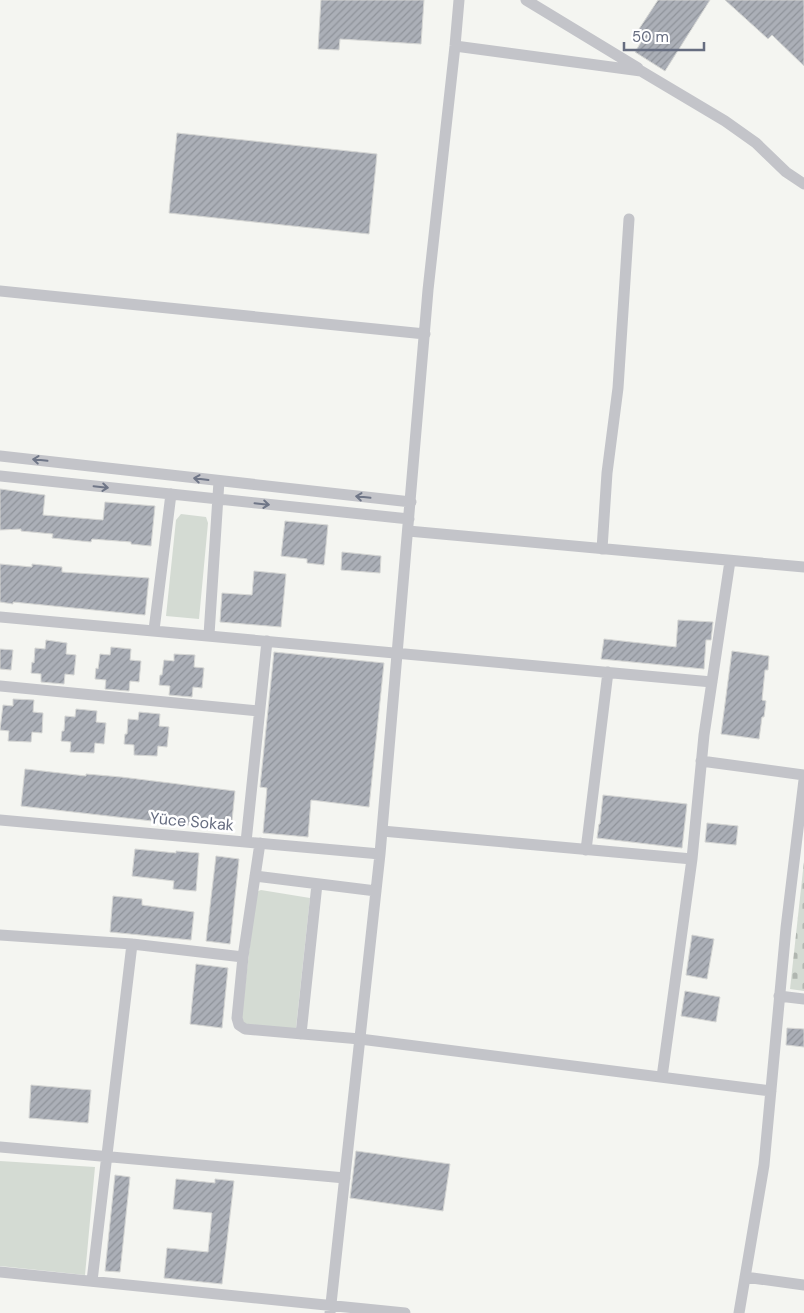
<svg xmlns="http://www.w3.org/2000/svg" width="804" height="1313" font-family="'DM Sans',sans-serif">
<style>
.green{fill:#d4dbd3}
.cemetery{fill:url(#cemetery-stones)}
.building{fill:url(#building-hatch);stroke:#d5d6d4}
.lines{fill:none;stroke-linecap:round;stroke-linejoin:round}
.minor{stroke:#c3c4c9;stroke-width:11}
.oneway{stroke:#6f7687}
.labels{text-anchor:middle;stroke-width:5;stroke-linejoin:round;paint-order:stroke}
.street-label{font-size:16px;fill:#666d80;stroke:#fff}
</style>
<defs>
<pattern id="cemetery-stones" width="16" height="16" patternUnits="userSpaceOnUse" patternTransform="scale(1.25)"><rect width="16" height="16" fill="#d4dbd3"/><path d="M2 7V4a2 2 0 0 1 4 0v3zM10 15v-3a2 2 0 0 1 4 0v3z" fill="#b0b6b0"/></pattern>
<pattern id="building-hatch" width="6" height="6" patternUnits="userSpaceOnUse" patternTransform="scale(1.25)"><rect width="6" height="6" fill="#abafb7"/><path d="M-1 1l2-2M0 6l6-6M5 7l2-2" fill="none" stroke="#8f939a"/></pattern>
</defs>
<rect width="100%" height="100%" fill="#f4f5f1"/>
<!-- green -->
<path class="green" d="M181,514L206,517L208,523L199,619L166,616L176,520Z
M261,890L310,898L296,1028L292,1030L245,1024L241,1022L256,892Z
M0,1161L95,1167L85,1275L0,1266Z"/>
<!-- cemetery -->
<path class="cemetery" d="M804,861V991L790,989Z"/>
<!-- building -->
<path class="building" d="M321,0H424L421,44L340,39L339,50L318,49Z
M658,0H710L665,71L635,52L646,34L639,29Z
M725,0H804V66L772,35L768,39Z
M177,133L377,154L369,234L169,213Z
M0,489L45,495L43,515L103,520L105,502L155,506L151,546L131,544V542L92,539L91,542L52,538L53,534L21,531V529L0,530Z
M285,521L328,525L324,565L307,563V559L281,556Z
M342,552L381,556L380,573L341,570Z
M0,564L32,567V564L62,567V572L149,578L145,615L13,602V604L0,602Z
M254,571L286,574L281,627L220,622L222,593L252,595Z
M678,620L713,622L711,640H706L704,669L601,659L604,639L676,647Z
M46,640L67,643L66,654L76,655L74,675L65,674L64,684L41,682V674L31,673L32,662L34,663L35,648L45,649Z
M111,647L131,649L130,660L141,661L139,682L130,681L129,691L105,689L106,680L95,679L96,668L98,669L100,654L110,655Z
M0,649L13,650L11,670L0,669Z
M732,651L769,656L768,670H765L762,700L766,701L764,717H762L759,739L721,734Z
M274,652L384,663L369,807L311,800L308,837L263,833L267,788L260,787Z
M174,654L195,655L194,667L204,668L202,688L193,687L192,697L169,695L170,686L159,685L160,675H162L164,660L174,661Z
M13,699L34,700L33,712L43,713L42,733L32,732L31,742L8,741L9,731L0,730L3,705L13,706Z
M76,709L97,711L96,722L106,723L104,744L95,743L94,753L70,752L71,742L61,741L62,731H64L65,716L75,717Z
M139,712L160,714L159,726L169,727L167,747L158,746L157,756L134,755V745L124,744L125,734H127L128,719L138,720Z
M25,769L86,776V774L121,777L235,791L231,830L21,806Z
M603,795L687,804L682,848L597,838L599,824H600Z
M707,823L738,826L736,845L705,842Z
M135,849L176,853V851L199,853L196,891L173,889L174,881L132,876Z
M216,856L239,859L230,944L206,941Z
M113,896L142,899V905L194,912L191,940L110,932Z
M692,935L714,939L707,979L686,975Z
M196,964L228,968L222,1028L190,1024Z
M685,991L720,997L716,1022L681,1016Z
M787,1028L804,1029V1047L786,1045Z
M31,1085L91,1090L88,1123L29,1118Z
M356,1151L450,1164L443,1211L350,1198Z
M115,1175L130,1177L120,1272L105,1271Z
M176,1179L215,1183V1179L234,1181L222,1284L164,1278L167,1248L208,1252L212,1213L173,1209Z"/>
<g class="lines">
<!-- minor -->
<path class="minor" d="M526,0L638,68
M455,46L641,71L725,121L756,143L786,172L804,184
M0,291L425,334
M0,456L411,502
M0,476L409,519
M408,531L804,567
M602,549L607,473L618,388L629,219
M0,617L712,682
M154,630L171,494
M209,635L219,481
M0,686L259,711
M701,761L804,775
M0,820L380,854
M382,831L692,859
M246,842L267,641
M586,850L608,672
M255,876L376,891
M0,935L132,944L243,957L260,843
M243,957L237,1018L239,1025L245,1029L360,1039L771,1091
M779,996L804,999
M301,1034L317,884
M662,1077L692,859L704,735L730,561
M0,1147L345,1178
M0,1272L405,1313
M745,1277L804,1285
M92,1281L132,944
M330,1313L380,854L428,290L455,46L459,0
M739,1313L764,1165L786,928L804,780"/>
</g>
<!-- one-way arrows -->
<defs><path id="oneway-shaft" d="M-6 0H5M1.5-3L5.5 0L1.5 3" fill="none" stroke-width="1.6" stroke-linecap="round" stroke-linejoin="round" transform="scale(1.25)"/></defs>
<g class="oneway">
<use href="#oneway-shaft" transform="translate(40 460) rotate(-174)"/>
<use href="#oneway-shaft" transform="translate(201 479) rotate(-173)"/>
<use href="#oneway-shaft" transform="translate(101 487) rotate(6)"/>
<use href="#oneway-shaft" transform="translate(363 497) rotate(-174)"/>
<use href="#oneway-shaft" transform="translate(262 504) rotate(6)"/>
</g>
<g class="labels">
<!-- street labels -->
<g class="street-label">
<text transform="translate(192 821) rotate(5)" y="6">Yüce Sokak</text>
</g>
</g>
<!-- scale -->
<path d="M624 42v8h80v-8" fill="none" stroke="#666d80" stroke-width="2.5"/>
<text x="632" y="42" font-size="15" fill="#666d80" stroke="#ffffff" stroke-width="4" paint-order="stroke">50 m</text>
</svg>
